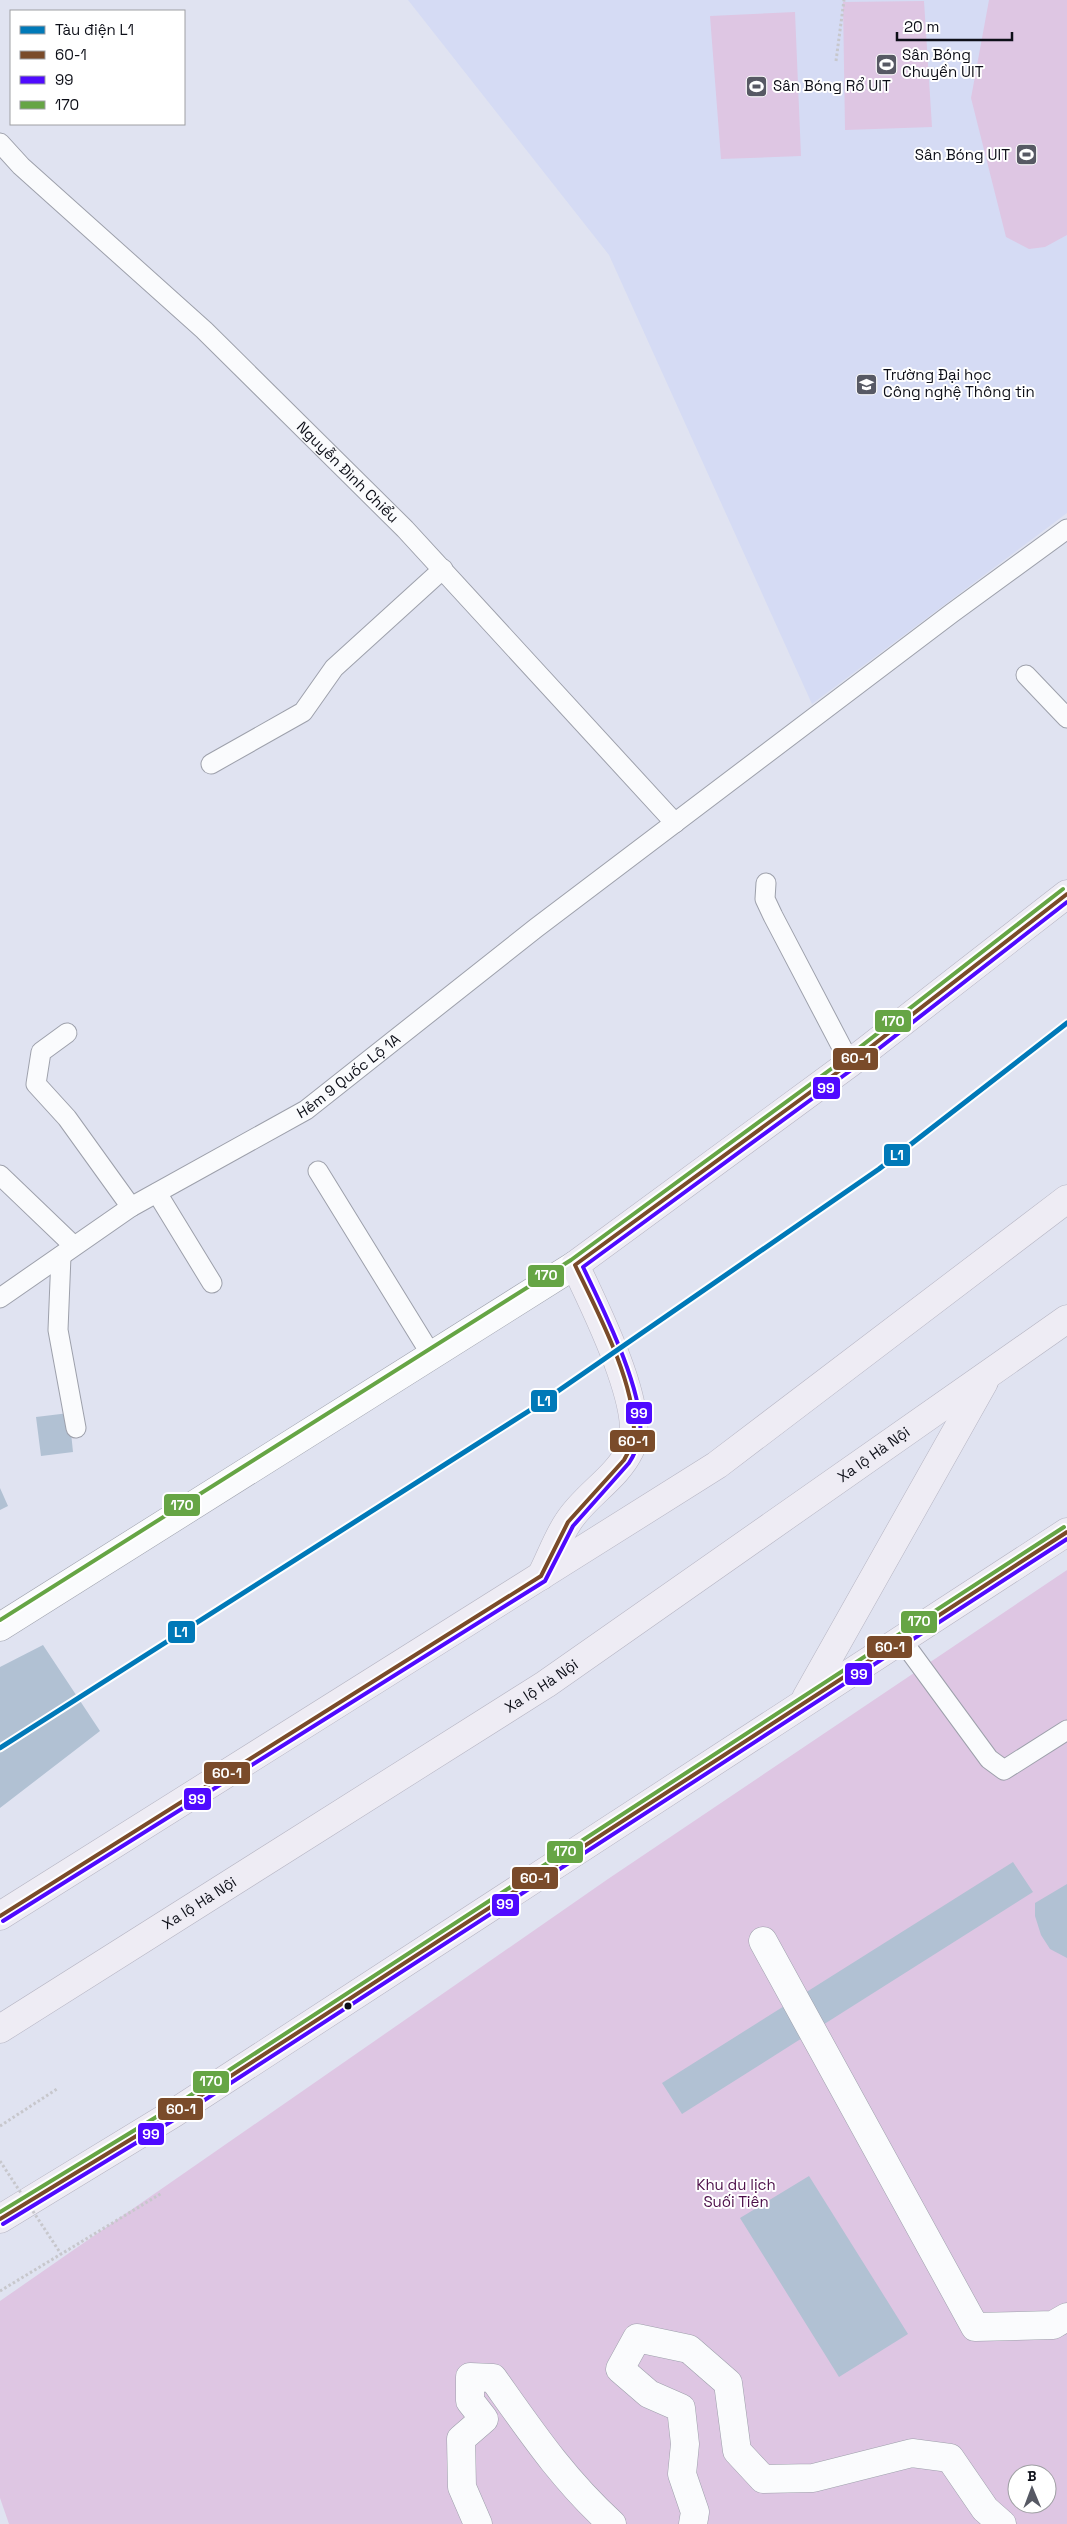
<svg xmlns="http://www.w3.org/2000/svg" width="1067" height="2524" font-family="'Space Grotesk',sans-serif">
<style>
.built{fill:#d5dbf4}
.green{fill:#dec6e3;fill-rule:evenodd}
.building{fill:#b1c1d3}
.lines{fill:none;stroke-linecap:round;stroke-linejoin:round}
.lane-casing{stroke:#9da0ab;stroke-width:21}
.street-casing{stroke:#9da0ab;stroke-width:29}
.secondary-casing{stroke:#9da0ab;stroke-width:29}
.highway-casing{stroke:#b6b5c3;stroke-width:29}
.path{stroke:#c7c7cc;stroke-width:3;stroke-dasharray:2.5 2.5;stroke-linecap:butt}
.lane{stroke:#fafbfd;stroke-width:19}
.street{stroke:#fafbfd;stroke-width:28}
.secondary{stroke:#fafbfd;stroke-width:28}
.highway{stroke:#eeecf4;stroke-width:28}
.path-bridge{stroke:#c7c7cc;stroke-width:3;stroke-dasharray:2.5 2.5;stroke-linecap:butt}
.bus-1-casing{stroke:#fff;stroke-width:8}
.bus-2-casing{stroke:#fff;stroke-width:8}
.bus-3-casing{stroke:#fff;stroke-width:8}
.bus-1{stroke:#7a4b2a;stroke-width:4}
.bus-2{stroke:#4f0aff;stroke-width:4}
.bus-3{stroke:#66a545;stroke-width:4}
.metro-1-casing{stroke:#fff;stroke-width:9}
.metro-1{stroke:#0079b8;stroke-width:5}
.bus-dot{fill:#0d0f18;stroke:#fff;stroke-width:2}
.labels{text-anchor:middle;stroke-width:4;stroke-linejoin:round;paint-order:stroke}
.poi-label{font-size:15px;fill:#0d0f18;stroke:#fff;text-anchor:start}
.street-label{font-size:15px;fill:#0d0f18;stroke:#fff}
.park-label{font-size:15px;fill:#4a0d47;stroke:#fff}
.line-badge{stroke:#fff;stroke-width:2}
.badge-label{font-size:14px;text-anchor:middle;font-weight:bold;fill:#fff}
</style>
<rect width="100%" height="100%" fill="#e0e3f1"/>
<!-- built -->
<path class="built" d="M408,0H1067V513L812,704L609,255Z"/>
<!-- green -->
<path class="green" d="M989,0H1067V235L1045,247L1029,249L1006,237L971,98Z
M924,1L932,127L845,130L843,2Z
M795,12L801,156L721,159L710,16Z
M1067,1570V2524H9L0,2498V2301L608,1879ZM1017,2474H1047V2504H1017Z"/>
<!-- building -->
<path class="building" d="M69,1413L73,1452L41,1456L36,1417Z
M0,1488L8,1506L0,1510Z
M43,1645L100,1731L0,1808V1667Z
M1013,1862L1033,1892L682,2114L662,2083Z
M1067,1884V1958L1050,1949L1041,1935L1035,1916V1903Z
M809,2176L908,2334L839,2377L740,2218Z"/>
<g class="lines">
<defs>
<g id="lane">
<path id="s1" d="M0,143L21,166L204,330L405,529L675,823"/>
<path d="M1026,675L1067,718"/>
<path d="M211,764L303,712L334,668L443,569"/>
<path d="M766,883L765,899L773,916L850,1063"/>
<path d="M67,1033L41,1052L36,1084L67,1118L131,1207"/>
<path d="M318,1171L432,1356"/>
<path d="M0,1175L74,1246"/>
<path d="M157,1193L212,1283"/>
<path d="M61,1256L58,1330L76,1428"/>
<path id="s2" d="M0,1298L131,1207L306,1110L536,928L952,613L1067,529"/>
<path d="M901,1639L989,1759L1004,1770L1067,1730"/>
</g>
<path id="street" d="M763,1941L975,2327L1053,2325L1067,2317
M478,2524L462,2487L461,2439L484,2419L470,2401V2377L493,2378C532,2433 562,2478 612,2524
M693,2524L695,2512L682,2474L685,2444L681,2408L649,2394L620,2369L637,2338L689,2349L728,2383L737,2451L763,2479L813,2478L912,2453L950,2458L985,2509L1002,2524"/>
<path id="secondary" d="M0,1627L575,1265"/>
<g id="highway">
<path d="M541,1576C550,1559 557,1538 568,1522C585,1495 616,1479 630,1450C649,1412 592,1302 575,1265L850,1063L1067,894"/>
<path d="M806,1698L984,1382"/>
<path d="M0,1916L717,1465L1067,1199"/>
<path id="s3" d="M0,2029L546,1684L1067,1319"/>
<path d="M0,2219L174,2113L1067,1532"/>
</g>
</defs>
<!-- lane casing -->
<use href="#lane" class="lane-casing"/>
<!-- street casing -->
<use href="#street" class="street-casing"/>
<!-- secondary casing -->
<use href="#secondary" class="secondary-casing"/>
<!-- highway casing -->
<use href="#highway" class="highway-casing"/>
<!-- path -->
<path class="path" d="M836,61L844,0
M0,2126L57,2089
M0,2291L162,2193"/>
<!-- lane -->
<use href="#lane" class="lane"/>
<!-- street -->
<use href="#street" class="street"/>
<!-- secondary -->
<use href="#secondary" class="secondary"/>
<!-- highway -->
<use href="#highway" class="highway"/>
<!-- path-bridge -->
<path class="path-bridge" d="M0,2161L61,2254"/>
<defs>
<path id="bus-1" d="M0,1916L541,1576L568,1522L624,1460C629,1451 634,1442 634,1431C634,1380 597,1311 575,1265L850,1063L1067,894
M0,2219L174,2113L1067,1532"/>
<path id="bus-2" d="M3,1921L545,1581L573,1526L629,1463C635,1454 638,1445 640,1435C645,1392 602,1307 583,1267L854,1068L1067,902
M3,2224L177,2118L1067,1539"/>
<path id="bus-3" d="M0,1620L571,1260L846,1058L1063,889
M0,2212L171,2108L1064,1527"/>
</defs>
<!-- bus-1 casing -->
<use href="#bus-1" class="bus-1-casing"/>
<!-- bus-2 casing -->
<use href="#bus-2" class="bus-2-casing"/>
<!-- bus-3 casing -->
<use href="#bus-3" class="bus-3-casing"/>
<!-- bus-1 -->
<use href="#bus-1" class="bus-1"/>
<!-- bus-2 -->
<use href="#bus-2" class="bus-2"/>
<!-- bus-3 -->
<use href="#bus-3" class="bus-3"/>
<defs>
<path id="metro-1" d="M0,1748L532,1409L879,1169L1067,1023"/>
</defs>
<!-- metro-1 casing -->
<use href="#metro-1" class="metro-1-casing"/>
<!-- metro-1 -->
<use href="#metro-1" class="metro-1"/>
</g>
<!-- icons -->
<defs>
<symbol id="stadium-square" viewBox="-11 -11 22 22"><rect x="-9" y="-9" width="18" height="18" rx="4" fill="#575964" stroke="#fff"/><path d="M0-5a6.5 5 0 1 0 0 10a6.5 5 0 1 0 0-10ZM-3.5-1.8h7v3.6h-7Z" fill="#fff"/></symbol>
<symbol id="university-square" viewBox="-11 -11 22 22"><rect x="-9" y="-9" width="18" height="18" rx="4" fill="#575964" stroke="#fff"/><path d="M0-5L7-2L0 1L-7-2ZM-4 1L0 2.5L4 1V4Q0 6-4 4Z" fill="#fff"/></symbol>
</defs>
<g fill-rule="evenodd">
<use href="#stadium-square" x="874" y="52" width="25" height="25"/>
<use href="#stadium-square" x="744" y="74" width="25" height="25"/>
<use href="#stadium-square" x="1014" y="142" width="25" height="25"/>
<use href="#university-square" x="854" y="372" width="25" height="25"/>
</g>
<!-- markers -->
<circle class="bus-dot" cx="348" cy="2006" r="4.5"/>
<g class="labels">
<!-- poi labels -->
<g class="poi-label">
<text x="902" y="60">Sân Bóng<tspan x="902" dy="17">Chuyền UIT</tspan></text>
<text x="773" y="91">Sân Bóng Rổ UIT</text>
<text x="1010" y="160" text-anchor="end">Sân Bóng UIT</text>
<text x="883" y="380">Trường Đại học<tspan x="883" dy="17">Công nghệ Thông tin</tspan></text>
</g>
<!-- street labels -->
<g class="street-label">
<text dy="5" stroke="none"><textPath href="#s1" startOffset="479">Nguyễn Đình Chiểu</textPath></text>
<text dy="5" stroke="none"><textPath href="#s2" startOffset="414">Hẻm 9 Quốc Lộ 1A</textPath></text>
<text dy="5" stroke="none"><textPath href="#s3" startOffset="1046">Xa lộ Hà Nội</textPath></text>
<text dy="5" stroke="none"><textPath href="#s3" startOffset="641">Xa lộ Hà Nội</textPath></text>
<text dy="5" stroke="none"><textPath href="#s3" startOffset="236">Xa lộ Hà Nội</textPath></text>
</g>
<!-- park labels -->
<g class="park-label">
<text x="736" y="2190">Khu du lịch<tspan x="736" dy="17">Suối Tiên</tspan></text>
</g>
</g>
<g class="line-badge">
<rect x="874" y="1009" width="38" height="24" rx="5" fill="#66a545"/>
<rect x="832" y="1047" width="47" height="24" rx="5" fill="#7a4b2a"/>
<rect x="812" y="1076" width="29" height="24" rx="5" fill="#4f0aff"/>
<rect x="883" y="1143" width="28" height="24" rx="5" fill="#0079b8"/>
<rect x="527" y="1264" width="38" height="24" rx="5" fill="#66a545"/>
<rect x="530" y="1389" width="28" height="24" rx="5" fill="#0079b8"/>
<rect x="625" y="1401" width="28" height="24" rx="5" fill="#4f0aff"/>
<rect x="609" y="1429" width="47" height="24" rx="5" fill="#7a4b2a"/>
<rect x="163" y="1493" width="38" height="24" rx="5" fill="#66a545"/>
<rect x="900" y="1610" width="38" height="24" rx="5" fill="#66a545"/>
<rect x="167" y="1620" width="29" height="24" rx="5" fill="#0079b8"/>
<rect x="866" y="1635" width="47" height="24" rx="5" fill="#7a4b2a"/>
<rect x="844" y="1662" width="29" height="24" rx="5" fill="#4f0aff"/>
<rect x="203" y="1761" width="48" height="24" rx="5" fill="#7a4b2a"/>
<rect x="183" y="1787" width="29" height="24" rx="5" fill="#4f0aff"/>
<rect x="546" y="1840" width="38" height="24" rx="5" fill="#66a545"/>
<rect x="511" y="1866" width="48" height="24" rx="5" fill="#7a4b2a"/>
<rect x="491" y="1893" width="29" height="24" rx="5" fill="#4f0aff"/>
<rect x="192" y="2070" width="38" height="24" rx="5" fill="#66a545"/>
<rect x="157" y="2097" width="47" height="24" rx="5" fill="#7a4b2a"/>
<rect x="137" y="2122" width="28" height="24" rx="5" fill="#4f0aff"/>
</g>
<g class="badge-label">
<text x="893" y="1026">170</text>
<text x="856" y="1063">60-1</text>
<text x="826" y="1093">99</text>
<text x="897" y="1160">L1</text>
<text x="546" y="1280">170</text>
<text x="544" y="1406">L1</text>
<text x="639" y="1418">99</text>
<text x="633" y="1446">60-1</text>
<text x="182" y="1510">170</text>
<text x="919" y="1626">170</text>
<text x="181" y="1637">L1</text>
<text x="890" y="1652">60-1</text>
<text x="859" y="1679">99</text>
<text x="227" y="1778">60-1</text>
<text x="197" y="1804">99</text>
<text x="565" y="1856">170</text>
<text x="535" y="1883">60-1</text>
<text x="505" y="1909">99</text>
<text x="211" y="2086">170</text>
<text x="181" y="2114">60-1</text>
<text x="151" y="2139">99</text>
</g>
<!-- legend -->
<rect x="10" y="10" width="175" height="115" fill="#ffffff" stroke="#9e9fa3"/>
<rect x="20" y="26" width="25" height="8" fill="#0079b8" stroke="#9e9fa3"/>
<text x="55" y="35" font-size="15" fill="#0d0f18">Tàu điện L1</text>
<rect x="20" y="51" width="25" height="8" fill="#7a4b2a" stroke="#9e9fa3"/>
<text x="55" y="60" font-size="15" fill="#0d0f18">60-1</text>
<rect x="20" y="76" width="25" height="8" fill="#4f0aff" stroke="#9e9fa3"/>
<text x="55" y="85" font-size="15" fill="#0d0f18">99</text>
<rect x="20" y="101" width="25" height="8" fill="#66a545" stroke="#9e9fa3"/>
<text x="55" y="110" font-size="15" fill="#0d0f18">170</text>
<!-- north arrow -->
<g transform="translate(1032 2489) rotate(359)"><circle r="24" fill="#ffffff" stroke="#9e9fa3"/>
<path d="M0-4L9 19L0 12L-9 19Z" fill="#575964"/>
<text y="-8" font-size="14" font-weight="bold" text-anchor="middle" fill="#0d0f18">B</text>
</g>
<!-- scale -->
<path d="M897 32v8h115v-8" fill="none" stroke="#0d0f18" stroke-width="2.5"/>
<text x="904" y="32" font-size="15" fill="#0d0f18" stroke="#ffffff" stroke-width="4" paint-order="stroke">20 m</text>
</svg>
